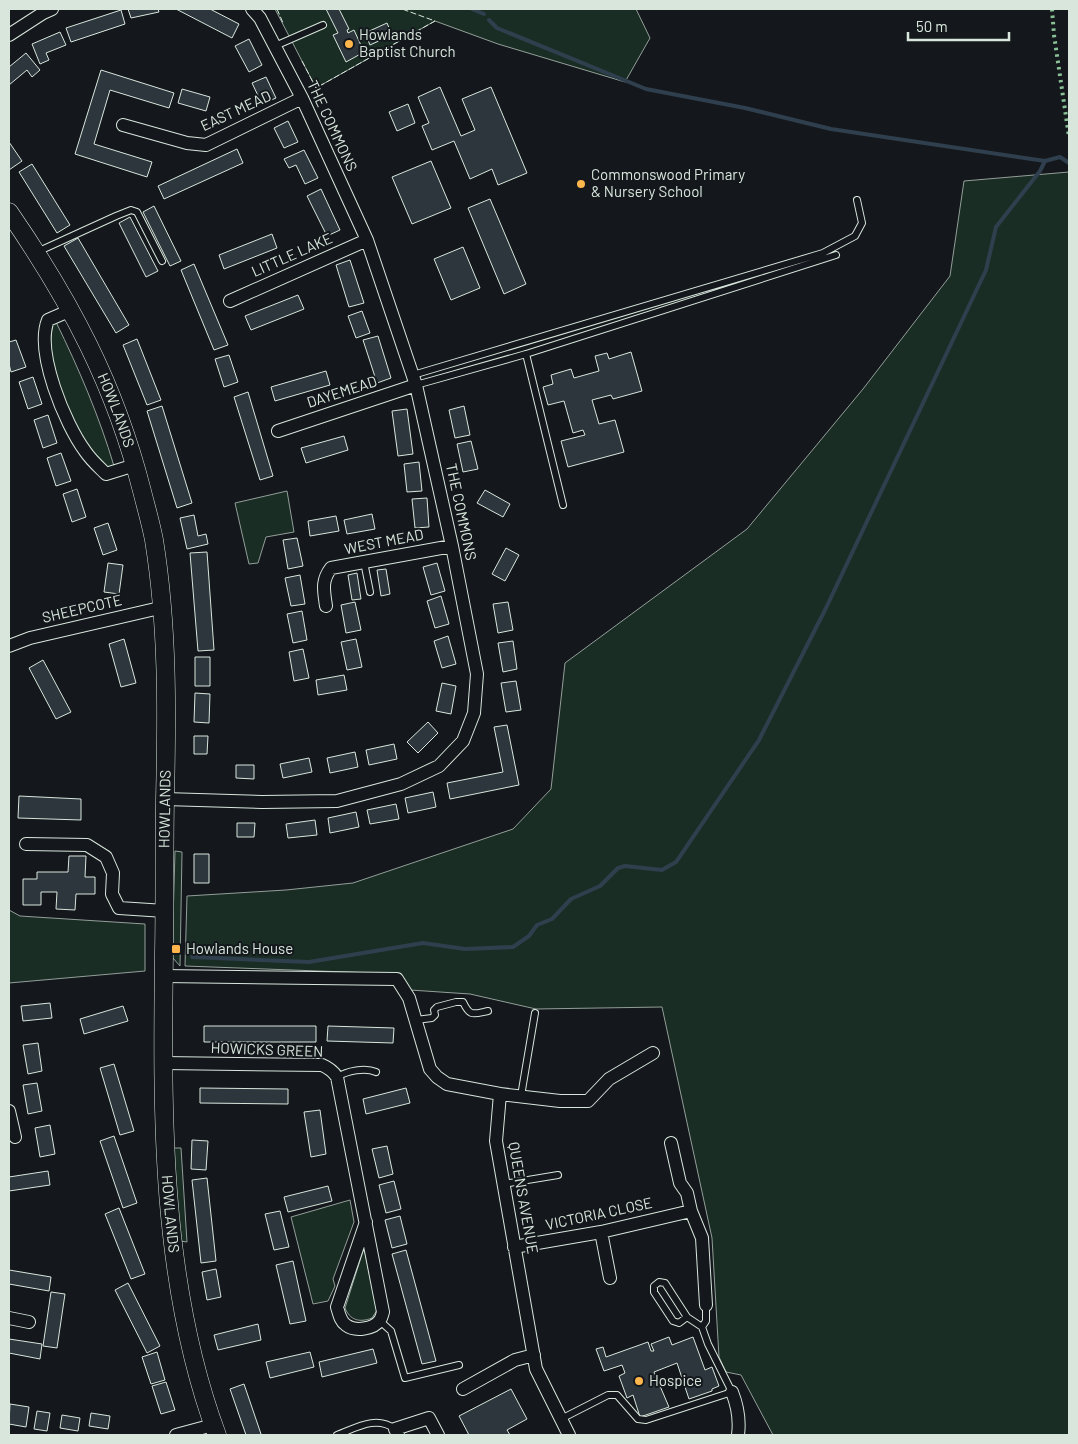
<svg xmlns="http://www.w3.org/2000/svg" width="1078" height="1444" font-family="Barlow,sans-serif">
<style>
.green{fill:#1a2d24;stroke:#939e99}
.lines{fill:none;stroke-linecap:round;stroke-linejoin:round}
.stream{stroke:#2f3f4d;stroke-width:4}
.building{fill:#2c363c;stroke:#d8e6dc}
.lane-casing{stroke:#d8e6dc;stroke-width:8}
.street-casing{stroke:#d8e6dc;stroke-width:14}
.secondary-casing{stroke:#d8e6dc;stroke-width:19}
.lane{stroke:#14181c;stroke-width:6}
.street{stroke:#14181c;stroke-width:12}
.secondary{stroke:#14181c;stroke-width:18}
.hedge{stroke:#8ac095;stroke-width:4;stroke-dasharray:2.5 4;stroke-linecap:butt}
.fence{stroke:#d8e6dc;stroke-width:1;stroke-dasharray:6 2.5;stroke-linecap:butt}
.poi-dot{fill:#ffb74d;stroke:#14181c;stroke-width:2}
.labels{text-anchor:middle;stroke-width:4;stroke-linejoin:round;paint-order:stroke}
.poi-label{font-size:15px;fill:#d8e6dc;stroke:#14181c;text-anchor:start}
.street-label{font-size:15px;fill:#d8e6dc;stroke:#14181c}
</style>
<rect width="100%" height="100%" fill="#14181c"/>
<!-- green -->
<path class="green" d="M275,9H636L650,38L625,82L498,44L435,21L316,88Z
M1069,172V1435H773L741,1375L726,1372L719,1357L712,1238L662,1007L536,1009L470,994L410,990L399,974L185,966L187,896L286,890L353,883L513,829L551,789L565,663L747,529L863,389L950,276L964,181Z
M56,322C79,369 99,416 114,466L106,468L89,448L72,419L56,378L50,351L52,326Z
M287,491L294,532L266,537L258,563L249,564L235,503Z
M175,851L182,852L180,966L172,957Z
M9,910L20,916L145,924V971L9,983Z
M173,1148H181L187,1242L180,1241Z
M350,1200L354,1222L333,1279L335,1286L328,1301L313,1304L291,1217Z
M364,1248L377,1310L372,1318C359,1323 350,1320 345,1308Z"/>
<g class="lines">
<!-- stream -->
<path class="stream" d="M472,9L484,14
M489,20L497,28L646,89L745,108L831,129L1045,161L1060,157L1069,163
M192,957L309,962L423,943L465,949L513,947L529,936L537,925L552,919L571,899L600,886L618,868L625,866L662,870L676,862L759,740L826,608L986,270L996,227L1040,171L1045,161"/>
</g>
<!-- building -->
<path class="building" d="M128,9H158L159,12L131,18Z
M176,9H210L239,24L232,38Z
M326,9H339L349,29L347,30L348,33L354,30L364,52L346,62L333,35L338,33Z
M121,10L125,24L71,42L66,28Z
M387,23L392,35L370,45L365,33Z
M60,32L66,45L46,53L49,60L40,64L32,44Z
M249,39L262,65L249,72L235,46Z
M26,53L40,70L32,77L27,70L9,85V67Z
M101,70L174,93L169,108L110,90L94,144L152,162L147,177L75,154Z
M266,77L276,98L262,104L252,83Z
M440,87L461,136L475,130L462,99L491,87L527,173L498,185L492,169L470,179L454,141L432,150L422,126L429,123L418,97Z
M182,89L210,97L206,111L178,103Z
M408,104L415,123L397,131L389,112Z
M288,121L298,142L284,148L274,128Z
M9,142L22,161L9,170Z
M237,149L243,163L164,199L158,186Z
M304,150L318,178L305,184L296,165L289,168L284,159Z
M431,161L451,208L412,224L392,177Z
M32,164L70,225L57,233L19,172Z
M321,189L340,230L327,236L307,196Z
M490,199L526,284L504,294L468,208Z
M154,206L181,261L170,266L143,212Z
M130,217L158,271L146,277L119,223Z
M272,234L277,248L224,269L219,255Z
M78,238L129,325L116,333L64,246Z
M463,247L480,288L451,300L434,259Z
M350,260L364,303L349,307L336,265Z
M194,264L228,345L214,350L181,270Z
M298,295L304,309L251,330L245,316Z
M362,311L370,333L356,338L348,316Z
M378,336L391,378L377,383L363,340Z
M137,339L161,400L147,405L123,345Z
M16,340L26,367L11,372L9,364V342Z
M631,352L642,391L613,399L611,395L592,400L599,424L615,420L624,452L568,467L561,441L585,435L583,430L573,433L564,401L548,405L543,387L553,384L551,375L571,369L574,378L599,371L595,356L607,353L609,359Z
M229,355L238,382L224,387L215,359Z
M326,371L330,385L275,401L271,387Z
M33,377L42,404L28,409L19,382Z
M248,392L273,476L260,480L234,397Z
M162,406L192,503L177,508L147,411Z
M464,406L470,435L455,438L449,410Z
M407,409L413,454L398,456L392,411Z
M48,415L57,443L43,448L34,420Z
M344,436L348,450L306,463L301,448Z
M471,441L478,469L463,472L457,444Z
M61,453L71,481L56,486L47,458Z
M419,462L422,491L407,492L404,464Z
M77,489L86,517L72,522L63,494Z
M485,490L510,504L503,517L477,503Z
M427,498L429,527L415,528L412,499Z
M372,514L375,529L347,534L344,520Z
M194,515L198,536L206,534L208,544L187,549L180,518Z
M336,516L339,531L310,536L308,521Z
M108,523L117,550L103,555L94,528Z
M297,538L303,566L288,569L283,540Z
M506,548L519,555L505,581L492,574Z
M207,552L214,650L198,651L190,553Z
M108,563L123,565L119,594L104,592Z
M437,563L445,591L431,595L423,567Z
M386,569L390,594L381,596L377,570Z
M357,573L361,599L352,600L348,575Z
M300,575L305,604L291,606L285,578Z
M441,596L449,624L435,628L427,601Z
M355,602L361,630L346,633L341,605Z
M508,602L513,630L498,633L493,604Z
M302,611L307,640L293,643L287,614Z
M448,636L456,664L442,668L434,641Z
M124,639L136,683L121,687L109,644Z
M356,639L362,667L347,670L341,642Z
M513,641L517,669L503,672L498,643Z
M303,649L309,678L294,681L289,652Z
M195,657H210V686H195Z
M43,660L71,712L56,719L29,668Z
M344,675L347,690L318,695L316,680Z
M516,681L521,710L506,712L501,683Z
M442,683L456,686L451,714L436,711Z
M195,693L210,694L209,723L194,722Z
M428,722L438,733L418,753L407,742Z
M507,725L519,785L450,799L447,783L503,772L494,727Z
M194,736H208L207,754H194Z
M394,744L397,759L369,765L366,750Z
M355,752L358,767L330,773L327,758Z
M309,758L312,772L283,778L280,764Z
M236,765H254V779L236,778Z
M433,792L436,807L408,813L405,798Z
M19,796L81,799V820L18,818Z
M396,804L399,819L370,824L367,810Z
M356,812L359,827L330,833L328,818Z
M315,820L317,835L288,838L286,824Z
M237,823H255L254,837H237Z
M194,854H209V883H194Z
M69,856H86L85,877H95V894H76L75,910L56,909L57,892H41V905H23V879H37V872H68Z
M50,1003L52,1018L23,1021L21,1006Z
M123,1006L128,1021L84,1034L80,1019Z
M204,1026H316V1042H204Z
M328,1026L394,1028L393,1043L327,1041Z
M38,1043L42,1071L28,1074L23,1045Z
M114,1064L134,1131L120,1135L100,1068Z
M37,1083L42,1111L28,1114L23,1085Z
M200,1088L288,1089V1104L200,1103Z
M406,1088L410,1103L366,1114L363,1099Z
M320,1110L326,1154L311,1157L304,1112Z
M50,1125L55,1154L40,1157L35,1128Z
M114,1136L137,1203L123,1208L100,1141Z
M192,1140L208,1141L206,1170L191,1169Z
M387,1146L393,1174L379,1178L372,1149Z
M48,1171L50,1185L9,1191V1177Z
M207,1178L216,1261L201,1263L192,1180Z
M394,1181L401,1209L386,1213L379,1185Z
M328,1186L332,1201L288,1212L284,1197Z
M119,1208L145,1274L131,1279L105,1214Z
M280,1211L289,1247L274,1250L265,1214Z
M400,1216L407,1244L392,1248L385,1220Z
M406,1250L436,1361L422,1364L392,1254Z
M293,1261L306,1321L290,1324L276,1265Z
M216,1269L221,1297L207,1300L202,1272Z
M9,1270L51,1277L49,1291L9,1284Z
M128,1283L160,1346L147,1353L115,1290Z
M51,1292L65,1294L57,1348L43,1346Z
M258,1324L261,1340L218,1350L214,1335Z
M669,1337L672,1345L693,1337L705,1370L712,1367L719,1386L712,1389V1391L689,1399L677,1363L654,1372L669,1407L640,1417L633,1395L627,1398L619,1376L625,1373L622,1365L604,1371L596,1349L603,1347L606,1357L648,1342L651,1351H654L651,1344Z
M9,1339L42,1344L40,1359L9,1353Z
M373,1349L377,1363L322,1377L319,1362Z
M157,1352L165,1380L151,1384L142,1357Z
M310,1352L314,1367L270,1378L266,1362Z
M166,1382L175,1410L161,1414L152,1386Z
M244,1384L261,1434L258,1435H246L230,1389Z
M511,1389L527,1419L507,1430L510,1435H469L459,1416Z
M10,1404L29,1407L26,1427L9,1424Z
M37,1411L50,1413L47,1431L34,1429Z
M91,1413L110,1416L108,1429L89,1426Z
M62,1415L80,1418L78,1431L60,1428Z"/>
<g class="lines">
<defs>
<path id="lane" d="M275,46L323,25
M37,252L116,216L131,210L137,212L162,261
M526,354L563,505
M413,375L823,253L855,236L862,223L857,200
M416,385L526,354L836,255
M364,562L370,592
M416,1020L432,1018L435,1015L434,1010L437,1007L456,1002H463C470,1017 473,1014 488,1011
M337,1077C347,1071 365,1067 376,1072
M521,1096L535,1013
M503,1184L558,1175
M659,1282L665,1283L687,1317L679,1323L673,1321L654,1292V1286Z
M380,1321L391,1331L405,1378L459,1365
M702,1327L706,1321V1305
M561,1419L608,1395H617L638,1419L646,1420L732,1392L708,1344L702,1327L687,1317
M337,1435C356,1428 376,1415 395,1429"/>
<path id="street" d="M9,35L43,13L52,9
M123,125L187,143L206,145L302,98
M230,301L367,240
M71,310L48,320C35,352 65,424 85,451C91,460 99,467 106,474L135,465
M278,431L416,385
M326,606C324,591 321,581 331,568L452,546
M9,646L30,638L164,607
M165,799L262,802L337,801L401,784L439,766L463,741L474,713L477,674L452,546L416,385L367,240L302,98L260,18L252,9
M26,844L87,845L106,857L113,873L112,894L119,908L165,911
M164,976L397,979L409,998L430,1069L437,1077L447,1084L500,1094L496,1141L536,1369L569,1435
M163,1063L322,1065C329,1068 333,1071 337,1077L383,1312C382,1315 382,1317 380,1320C374,1329 355,1332 346,1325C340,1321 339,1313 337,1307L366,1222
M500,1094L560,1101H588L609,1079L653,1053
M9,1111L15,1137
M671,1143L680,1183L687,1193L691,1211L702,1238L706,1305
M601,1232L610,1278
M514,1247L601,1232L691,1211
M9,1318L29,1322
M463,1389L515,1360L534,1355
M732,1392C738,1407 740,1420 738,1435
M176,1435L213,1425
M398,1435L395,1429L429,1418L438,1435"/>
<g id="secondary">
<path id="s1" d="M9,212C71,302 115,385 142,491C146,507 151,524 154,540C168,627 167,713 165,800C164,851 165,901 164,952C162,1113 160,1282 217,1435"/>
</g>
</defs>
<!-- lane casing -->
<use href="#lane" class="lane-casing"/>
<!-- street casing -->
<use href="#street" class="street-casing"/>
<!-- secondary casing -->
<use href="#secondary" class="secondary-casing"/>
<!-- lane -->
<use href="#lane" class="lane"/>
<!-- street -->
<use href="#street" class="street"/>
<!-- secondary -->
<use href="#secondary" class="secondary"/>
<!-- hedge -->
<path class="hedge" d="M1052,9L1054,35L1069,137"/>
<!-- fence -->
<path class="fence" d="M277,9L283,23
M302,61L316,88L435,21L402,9"/>
</g>
<!-- markers -->
<g class="poi-dot">
<circle cx="349" cy="44" r="5"/>
<circle cx="581" cy="184" r="5"/>
<rect x="171" y="944" width="10" height="10" rx="2.5"/>
<circle cx="639" cy="1381" r="5"/>
</g>
<g class="labels">
<!-- poi labels -->
<g class="poi-label">
<text x="359" y="40">Howlands<tspan x="359" dy="17">Baptist Church</tspan></text>
<text x="591" y="180">Commonswood Primary<tspan x="591" dy="17">&amp; Nursery School</tspan></text>
<text x="186" y="954">Howlands House</text>
<text x="649" y="1386">Hospice</text>
</g>
<!-- street labels -->
<g class="street-label">
<text transform="translate(236 111) rotate(-25)" y="5">EAST MEAD</text>
<text transform="translate(332 126) rotate(65)" y="5">THE COMMONS</text>
<text transform="translate(292 255) rotate(-24)" y="5">LITTLE LAKE</text>
<text transform="translate(342 392) rotate(-18)" y="5">DAYEMEAD</text>
<text dy="5" stroke="none"><textPath href="#s1" startOffset="226">HOWLANDS</textPath></text>
<text transform="translate(461 512) rotate(78)" y="5">THE COMMONS</text>
<text transform="translate(384 542) rotate(-11)" y="5">WEST MEAD</text>
<text transform="translate(82 609) rotate(-13)" y="5">SHEEPCOTE</text>
<text transform="translate(165 809) rotate(-89)" y="5">HOWLANDS</text>
<text transform="translate(267 1050) rotate(2)" y="5">HOWICKS GREEN</text>
<text transform="translate(523 1198) rotate(80)" y="5">QUEENS AVENUE</text>
<text dy="5" stroke="none"><textPath href="#s1" startOffset="1036">HOWLANDS</textPath></text>
<text transform="translate(599 1214) rotate(-12)" y="5">VICTORIA CLOSE</text>
</g>
</g>
<!-- border -->
<rect width="1078" height="1444" fill="none" stroke="#d8e6dc" stroke-width="20"/>
<!-- scale -->
<path d="M908 32v8h101v-8" fill="none" stroke="#d8e6dc" stroke-width="2.5"/>
<text x="916" y="32" font-size="15" fill="#d8e6dc" stroke="#14181c" stroke-width="4" paint-order="stroke">50 m</text>
</svg>
